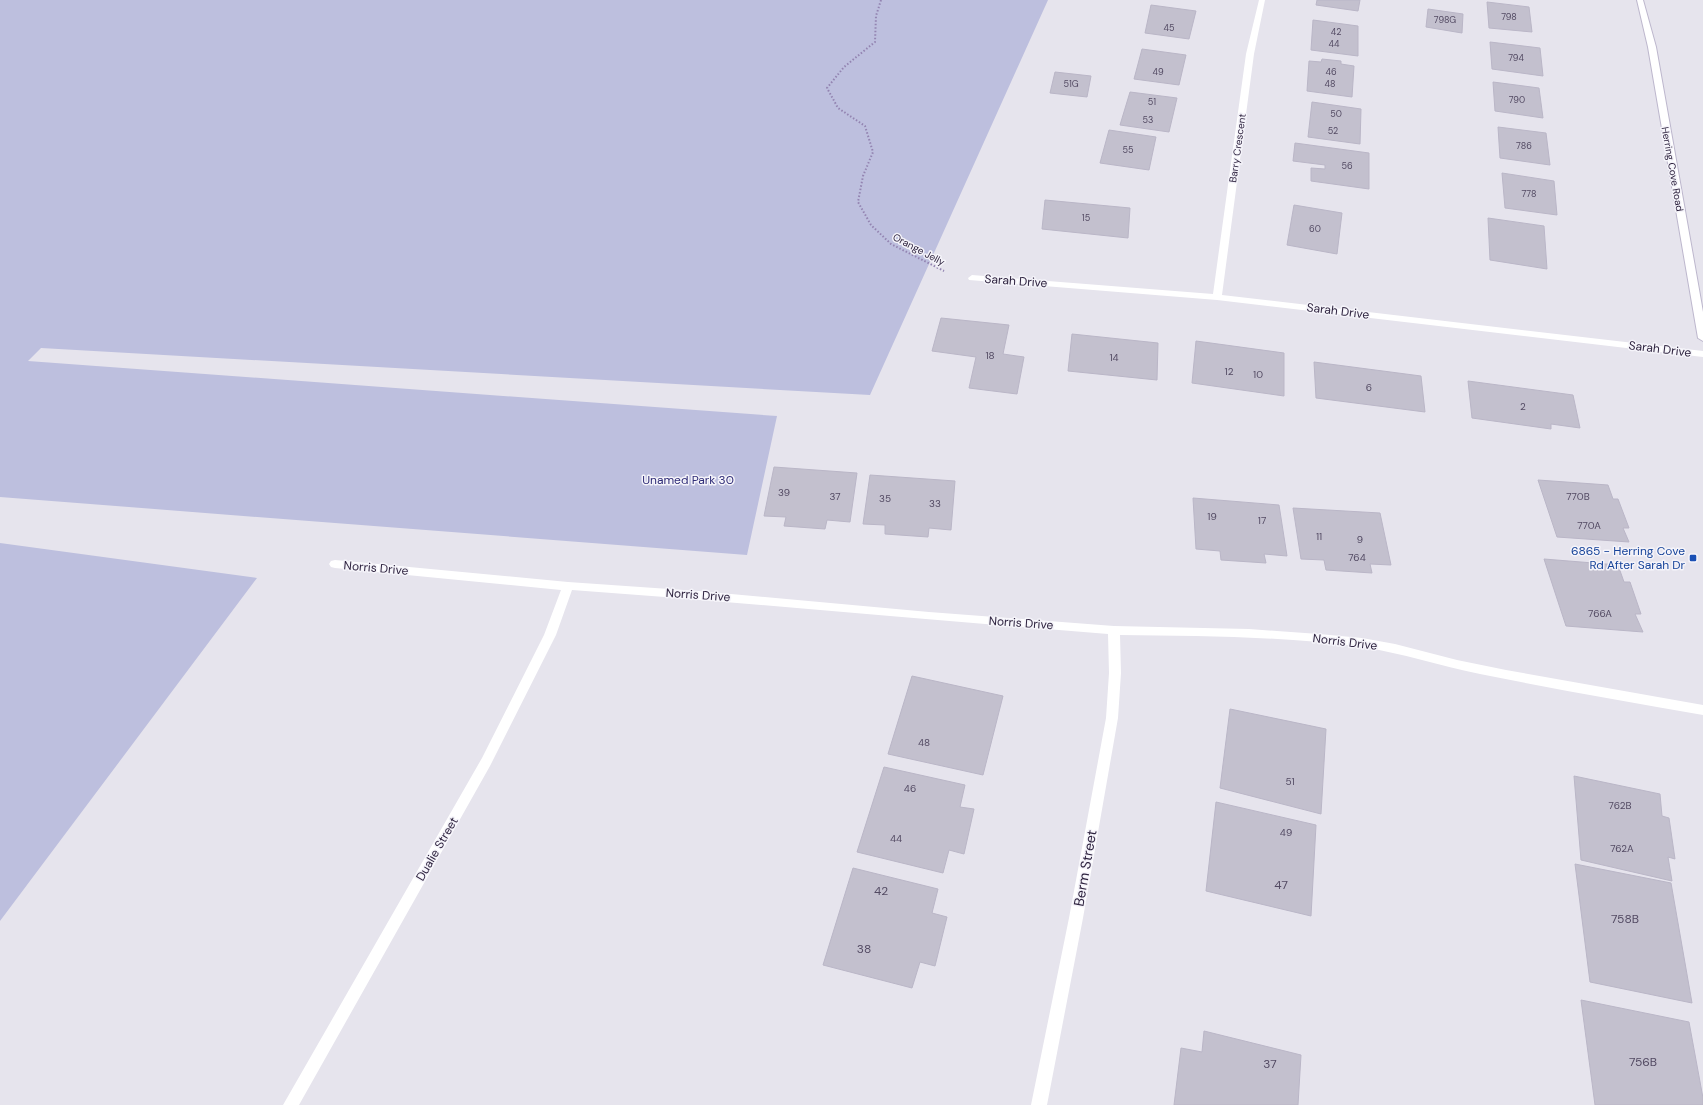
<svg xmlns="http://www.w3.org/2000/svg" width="1703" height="1105" font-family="'DM Sans',sans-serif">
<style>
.green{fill:#bdbfde}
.building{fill:#c3c0ce;stroke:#bab6c7}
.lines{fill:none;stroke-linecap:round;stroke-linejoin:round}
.secondary-casing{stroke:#bdb7cd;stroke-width:2}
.path{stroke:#9384b1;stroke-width:2;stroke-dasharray:1.5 2;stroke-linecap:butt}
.minor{fill:#fff;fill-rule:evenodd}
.secondary{fill:#fff;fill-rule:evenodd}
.transit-dot{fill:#1a4fb4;stroke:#f5f4fa;stroke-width:1.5}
.labels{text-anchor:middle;stroke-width:3;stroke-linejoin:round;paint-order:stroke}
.far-number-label{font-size:9px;fill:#534a63}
.far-street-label{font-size:10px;fill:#2e233f;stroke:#f5f4fa}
.number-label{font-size:10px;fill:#534a63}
.street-label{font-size:12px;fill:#2e233f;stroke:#f5f4fa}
.park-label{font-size:12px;fill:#2f2c77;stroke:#f5f4fa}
.transit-label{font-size:12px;fill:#164399;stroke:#f5f4fa;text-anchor:end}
.near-number-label{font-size:12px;fill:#534a63}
.near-street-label{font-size:14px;fill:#2e233f;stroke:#f5f4fa}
</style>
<rect width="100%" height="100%" fill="#e6e4ed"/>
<!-- green -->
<path class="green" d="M0,0H1048L870,395L41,348L28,361L777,416L747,555L0,497Z
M0,543L257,578L0,921Z"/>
<!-- building -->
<path class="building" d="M1317,0H1360L1358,11L1316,5Z
M1487,2L1529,7L1532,32L1489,28Z
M1151,5L1196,11L1189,39L1145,33Z
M1428,9L1463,14L1462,33L1426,27Z
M1313,20L1358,26V56L1311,50Z
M1490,42L1540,48L1543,76L1492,69Z
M1142,49L1186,55L1179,85L1134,79Z
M1322,59L1341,61V64L1354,66L1352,97L1307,91L1309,61L1321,62Z
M1055,72L1091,76L1087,97L1050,93Z
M1493,82L1539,88L1543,118L1495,111Z
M1130,92L1177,98L1169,132L1120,125Z
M1312,102L1361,109L1360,144L1308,137Z
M1498,127L1546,133L1550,165L1500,158Z
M1109,130L1156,137L1149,170L1100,163Z
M1295,143L1369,153V189L1311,181V168L1325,169V165L1293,161Z
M1502,173L1554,181L1557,215L1505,208Z
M1045,200L1130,208L1128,238L1042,229Z
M1294,205L1342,213L1337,254L1287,245Z
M1488,218L1544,226L1547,269L1490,260Z
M941,318L1009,325L1003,354L1024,357L1017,394L969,388L976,357L932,351Z
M1072,334L1158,343L1157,380L1068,371Z
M1196,341L1284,353V396L1192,383Z
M1314,362L1421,376L1425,412L1316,398Z
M1468,381L1573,395L1580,428L1551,424V429L1472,418Z
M774,467L857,473L850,522L827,520L825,529L784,526L786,517L764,516Z
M870,475L955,481L951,530L929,528L928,537L885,534V525L863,524Z
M1538,480L1608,485L1613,499H1618L1629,528H1623L1629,542L1557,537Z
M1193,498L1279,505L1287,556L1264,554L1266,563L1221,560L1220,551L1196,549Z
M1293,508L1380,513L1391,565L1370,564L1372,573L1326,570L1324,560L1301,559Z
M1544,559L1618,565L1624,582H1630L1641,614H1635L1643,632L1566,626Z
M912,676L1003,696L983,775L888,754Z
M1230,709L1326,729L1321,814L1220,788Z
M884,767L965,785L960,807L974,809L964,854L949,850L943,873L857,852Z
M1574,776L1660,794L1662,816L1669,818L1675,859L1668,857L1672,881L1581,860Z
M1216,802L1316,825L1311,916L1206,891Z
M1575,864L1671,883L1692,1003L1590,982Z
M853,868L938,889L932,913L947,917L935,966L920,962L912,988L823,965Z
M1581,1000L1689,1022L1703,1098V1105H1595Z
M1204,1031L1301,1055L1298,1105H1174L1181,1048L1202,1052Z"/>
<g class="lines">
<defs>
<path id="secondary" d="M1637,0H1643L1656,47L1703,312V341L1698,338L1648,47Z"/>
</defs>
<!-- secondary casing -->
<use href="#secondary" class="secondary-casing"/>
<!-- path -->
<path class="path" d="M881,0L876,16L875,42L844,67L827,88L838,108L865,126L873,152L863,176L858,202L871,225L891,244L944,271"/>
<!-- minor -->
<path class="minor" d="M1259,0H1265L1254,54L1222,295L1703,351V357L1217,300L969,280L968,278L972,275L1213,294L1246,54Z
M335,560L568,582L698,591L929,612L1114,626L1249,629L1319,634L1362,638L1395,644L1457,660L1506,670L1703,705V715C1629,702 1554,689 1480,674C1440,666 1402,653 1362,647C1282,636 1200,636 1120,635L1121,673L1118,718L1083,918L1047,1105H1031L1069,918L1106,718L1109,673L1108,634C929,620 751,603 572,590L556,635L490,766L299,1105H283L482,758L544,635L561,590L335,568L331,567L329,564L331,561Z"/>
<!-- secondary -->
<use href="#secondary" class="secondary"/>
</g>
<!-- markers -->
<rect class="transit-dot" x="1689" y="554" width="8" height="8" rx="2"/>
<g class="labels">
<!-- far-number labels -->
<g class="far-number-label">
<text x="1509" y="20">798</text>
<text x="1445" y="23">798G</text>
<text x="1169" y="31">45</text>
<text x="1336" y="35">42</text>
<text x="1334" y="47">44</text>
<text x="1516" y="61">794</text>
<text x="1158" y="75">49</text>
<text x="1331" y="75">46</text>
<text x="1071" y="87">51G</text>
<text x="1330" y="87">48</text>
<text x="1517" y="103">790</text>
<text x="1152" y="105">51</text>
<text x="1336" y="117">50</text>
<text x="1148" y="123">53</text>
<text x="1333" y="134">52</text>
<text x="1524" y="149">786</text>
<text x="1128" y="153">55</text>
<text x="1347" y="169">56</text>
<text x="1529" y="197">778</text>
<text x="1086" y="221">15</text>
<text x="1315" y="232">60</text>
</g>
<!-- far-street labels -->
<g class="far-street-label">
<text transform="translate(1237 148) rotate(-82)" y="4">Barry Crescent</text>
<text transform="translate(1673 169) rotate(80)" y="4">Herring Cove Road</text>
<text transform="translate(919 249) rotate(28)" y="4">Orange Jelly</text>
</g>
<!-- number labels -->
<g class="number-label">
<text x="990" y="359">18</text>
<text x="1114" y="361">14</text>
<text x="1229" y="375">12</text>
<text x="1258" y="378">10</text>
<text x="1369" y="391">6</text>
<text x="1523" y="410">2</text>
<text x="784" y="496">39</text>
<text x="835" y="500">37</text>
<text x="1578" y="500">770B</text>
<text x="885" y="502">35</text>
<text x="935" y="507">33</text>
<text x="1212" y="520">19</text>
<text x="1262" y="524">17</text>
<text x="1589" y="529">770A</text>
<text x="1319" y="540">11</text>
<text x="1360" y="543">9</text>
<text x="1357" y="561">764</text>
<text x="1600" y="617">766A</text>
<text x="924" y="746">48</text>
<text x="1290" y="785">51</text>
<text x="910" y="792">46</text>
<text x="1620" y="809">762B</text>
<text x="1286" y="836">49</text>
<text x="896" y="842">44</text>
<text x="1622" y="852">762A</text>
</g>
<!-- street labels -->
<g class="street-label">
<text transform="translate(1016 281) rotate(4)" y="4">Sarah Drive</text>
<text transform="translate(1338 311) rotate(7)" y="4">Sarah Drive</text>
<text transform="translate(1660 349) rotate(7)" y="4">Sarah Drive</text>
<text transform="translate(376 568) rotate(5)" y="4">Norris Drive</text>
<text transform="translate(698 595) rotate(4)" y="4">Norris Drive</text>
<text transform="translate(1021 623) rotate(4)" y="4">Norris Drive</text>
<text transform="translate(1345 642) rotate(7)" y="4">Norris Drive</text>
<text transform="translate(437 849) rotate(-60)" y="4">Dualie Street</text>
</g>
<!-- park labels -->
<g class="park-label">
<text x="688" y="484">Unamed Park 30</text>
</g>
<!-- transit labels -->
<g class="transit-label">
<text x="1685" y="555">6865 - Herring Cove<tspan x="1685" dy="14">Rd After Sarah Dr</tspan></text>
</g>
<!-- near-number labels -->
<g class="near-number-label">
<text x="1281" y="889">47</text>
<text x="881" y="895">42</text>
<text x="1625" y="923">758B</text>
<text x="864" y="953">38</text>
<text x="1643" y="1066">756B</text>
<text x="1270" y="1068">37</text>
</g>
<!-- near-street labels -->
<g class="near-street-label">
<text transform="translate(1085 868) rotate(-80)" y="5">Berm Street</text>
</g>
</g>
</svg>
